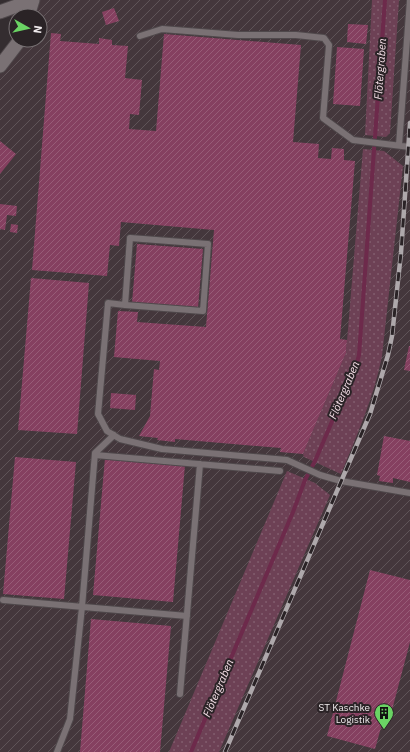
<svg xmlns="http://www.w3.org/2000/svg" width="410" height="752" font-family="'IBM Plex Sans',sans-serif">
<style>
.industrial{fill:url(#industrial-furrows);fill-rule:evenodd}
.grass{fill:url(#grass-dots)}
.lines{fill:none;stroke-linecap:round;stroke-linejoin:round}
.stream{stroke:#6d2a4b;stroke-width:4}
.building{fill:url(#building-hatch)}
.lane-casing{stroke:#4f484b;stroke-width:8}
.street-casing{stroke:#4f484b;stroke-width:15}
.lane{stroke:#7a7174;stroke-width:6}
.street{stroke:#7a7174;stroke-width:13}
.rail-casing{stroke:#aea8ab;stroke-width:4.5}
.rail{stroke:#2a2326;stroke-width:3;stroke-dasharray:9;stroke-linecap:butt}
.labels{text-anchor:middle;stroke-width:4;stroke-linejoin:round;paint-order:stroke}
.poi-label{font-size:10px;fill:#efeaec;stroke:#2a2326;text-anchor:end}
.water-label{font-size:11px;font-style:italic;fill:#f4dee6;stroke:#2a2326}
</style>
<defs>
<pattern id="industrial-furrows" width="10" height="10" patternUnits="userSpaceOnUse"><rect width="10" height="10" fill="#44373c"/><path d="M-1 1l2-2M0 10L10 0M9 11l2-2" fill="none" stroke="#5f5458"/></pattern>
<pattern id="grass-dots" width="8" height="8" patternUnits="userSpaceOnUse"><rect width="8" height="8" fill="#6d4155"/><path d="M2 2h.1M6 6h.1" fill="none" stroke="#825d6e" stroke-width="1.8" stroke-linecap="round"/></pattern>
<pattern id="building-hatch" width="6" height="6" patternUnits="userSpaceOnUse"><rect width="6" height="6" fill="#854060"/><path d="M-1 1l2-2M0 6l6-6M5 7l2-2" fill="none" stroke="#975c77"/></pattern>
</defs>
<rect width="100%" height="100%" fill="#342d30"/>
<!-- industrial -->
<path class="industrial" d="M14,0H410V752H0V54L12,40L13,32L10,25ZM16,16H40V40H16Z"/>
<!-- grass -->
<path class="grass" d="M372,0H399L390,133L386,137L365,135Z
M363,149L384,151L403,166L382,356C374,397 357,435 341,474L304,457L303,454L346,353Z
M287,471L315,483L330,495L219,752H169Z"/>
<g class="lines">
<!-- stream -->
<path class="stream" d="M191,752L293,512L305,480L315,461L356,366L359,355L385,0"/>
</g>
<!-- building -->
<path class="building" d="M114,8L119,21L106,25L102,12Z
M348,24L368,25L366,44L347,42Z
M51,33L61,34L60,41L99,44V38L112,40V45L128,46L125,78L142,80L139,115L130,114L129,129L156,131L164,34L301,45L293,142L319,144L318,158L331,159L332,148L344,149V160L355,161L340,339L347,340L346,353L303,454L280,452L281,448L175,439V442L157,440L158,438L139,436L150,416L154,369L159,370L160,361L114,357L118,311L138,312L137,322L206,327L214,230L121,222L119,246L110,245L107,276L32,270Z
M337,47L364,49L360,106L333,104Z
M0,141L16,154L0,174Z
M0,204L17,206L16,216L7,215L5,230L0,229Z
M11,224L18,225L17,233L10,232Z
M137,244L203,249L198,308L132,303Z
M31,278L89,283L77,434L18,430Z
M409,346H410V371L404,370Z
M111,393L136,395L135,410L110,408Z
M384,436L410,441V482L393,478V483L379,481L380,476L377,475Z
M15,457L76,462L64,599L3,594Z
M105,458L185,465L173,602L93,595Z
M370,570L410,580V642L388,725L382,724L375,749L327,736Z
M91,619L171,626L160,752H80Z"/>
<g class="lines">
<defs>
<path id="lane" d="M140,36L162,29L238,35H296L324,38L329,45L323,118L353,140L410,147
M399,145L410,0
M130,238L208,244L203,311L125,305Z
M125,305L108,303L98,414L107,431L120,439L162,449L287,460L320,475L341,481L410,493
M95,455L280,471
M3,600L187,616
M180,694L200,464
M57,752L70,719L82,607L95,453L114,435"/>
<path id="street" d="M0,12L33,0
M28,16L33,0
M0,66L20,40"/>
</defs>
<!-- lane casing -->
<use href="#lane" class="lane-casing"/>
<!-- street casing -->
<use href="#street" class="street-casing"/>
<!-- lane -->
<use href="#lane" class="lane"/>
<!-- street -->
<use href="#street" class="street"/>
<defs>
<path id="rail" d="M225,752L370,414L388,355L392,336L401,253L410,123"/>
</defs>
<!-- rail casing -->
<use href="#rail" class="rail-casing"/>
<!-- rail -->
<use href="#rail" class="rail"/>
</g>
<!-- icons -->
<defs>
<symbol id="building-pin" viewBox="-11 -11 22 30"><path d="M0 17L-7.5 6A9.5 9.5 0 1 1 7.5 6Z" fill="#6ad364" stroke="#2a2326"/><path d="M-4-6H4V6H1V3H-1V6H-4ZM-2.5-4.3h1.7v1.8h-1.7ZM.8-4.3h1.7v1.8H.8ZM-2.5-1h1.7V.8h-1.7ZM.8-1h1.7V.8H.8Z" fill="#111"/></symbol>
</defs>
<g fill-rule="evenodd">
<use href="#building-pin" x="373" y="702" width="22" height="30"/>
</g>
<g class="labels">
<!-- poi labels -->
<g class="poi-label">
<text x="370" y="711">ST Kaschke<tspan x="370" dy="12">Logistik</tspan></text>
</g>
<!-- water labels -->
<g class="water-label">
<text transform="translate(380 69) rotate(-86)" y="4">Flötergraben</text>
<text transform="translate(344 390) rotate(-67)" y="4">Flötergraben</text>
<text transform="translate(218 688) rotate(-67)" y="4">Flötergraben</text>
</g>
</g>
<!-- north arrow -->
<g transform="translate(28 28) rotate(98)"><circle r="19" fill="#2a2326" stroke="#797375"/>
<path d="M0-3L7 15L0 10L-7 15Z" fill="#6ad364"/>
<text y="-6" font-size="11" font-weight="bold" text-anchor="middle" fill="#efeaec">N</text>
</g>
</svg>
